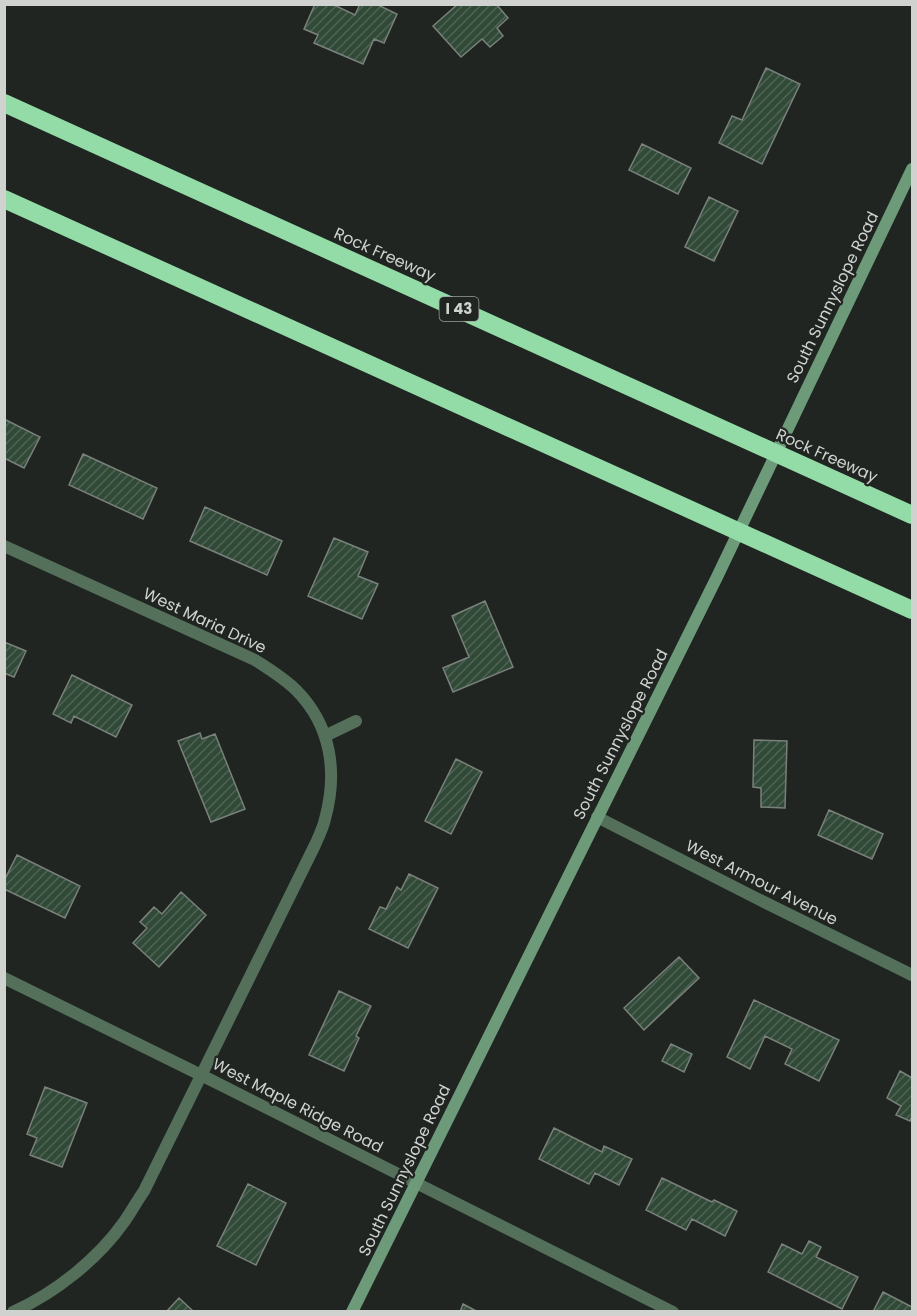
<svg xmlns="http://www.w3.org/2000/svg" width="917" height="1316" font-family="Poppins,sans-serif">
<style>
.building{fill:url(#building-hatch);stroke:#7a807b;stroke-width:1.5}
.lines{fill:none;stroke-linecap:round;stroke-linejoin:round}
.street{stroke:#54705b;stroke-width:12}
.secondary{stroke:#6d9b7a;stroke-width:12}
.highway{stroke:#93dba7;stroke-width:18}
.labels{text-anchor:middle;stroke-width:4.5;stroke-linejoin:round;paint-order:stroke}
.shield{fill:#202521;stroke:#9a9e9b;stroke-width:1.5}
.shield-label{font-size:15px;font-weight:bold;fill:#cfd2cf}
.street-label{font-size:16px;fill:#cfd2cf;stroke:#202521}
</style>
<defs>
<pattern id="building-hatch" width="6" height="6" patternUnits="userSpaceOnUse" patternTransform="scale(1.5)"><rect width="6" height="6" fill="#314a38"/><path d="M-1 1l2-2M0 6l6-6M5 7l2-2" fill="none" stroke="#4e6354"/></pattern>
</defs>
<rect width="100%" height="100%" fill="#202521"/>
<!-- building -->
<path class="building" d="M315,4H332L355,15L360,4H376L397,14L384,43L374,39L363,64L314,43L318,35L304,29Z
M458,4H496L508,18L497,28L503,36L490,47L482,39L461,57L433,26Z
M766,68L800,84L762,164L719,143L732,116L742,120Z
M642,144L691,168L678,194L629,170Z
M709,197L738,211L714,261L685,247Z
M4,419L40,437L24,468L4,458Z
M83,454L157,488L143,519L69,485Z
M205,507L282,541L267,575L190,541Z
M334,538L368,552L358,576L378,584L362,619L308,596Z
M485,601L513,667L453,692L443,668L469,657L452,616Z
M4,642L26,651L14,677L4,673Z
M72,675L132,705L116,737L74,716L71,723L53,714Z
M200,733L202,739L215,734L245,809L211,822L178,741Z
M754,740L787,741L785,808L761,807V788L753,787Z
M456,759L482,772L451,834L425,821Z
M829,810L883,834L872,859L818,835Z
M17,855L80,886L65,918L4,889V881Z
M409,874L438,888L408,948L369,929L380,907L386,909L397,887L401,890Z
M181,892L206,915L159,967L133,943L147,928L140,922L154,907L162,914Z
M679,957L699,978L644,1030L624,1008Z
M339,991L371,1006L356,1036L359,1038L344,1071L309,1055Z
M754,1000L839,1040L819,1081L785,1064L792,1049L765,1036L750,1069L727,1057Z
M671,1044L692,1054L684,1072L662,1061Z
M900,1071L912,1078V1116L910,1121L896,1115L901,1106L887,1098Z
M45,1087L87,1103L62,1167L30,1155L37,1138L27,1134Z
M554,1128L602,1152L604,1146L632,1159L619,1185L595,1173L589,1184L539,1159Z
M662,1178L712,1202L714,1200L737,1211L725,1236L692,1219L686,1230L646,1210Z
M248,1184L286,1203L256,1265L217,1246Z
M809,1241L821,1247L816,1257L858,1277L842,1309L768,1272L782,1244L802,1254Z
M883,1292L912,1307V1312H873Z
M179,1298L194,1312H166Z
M463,1304L478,1312H460Z"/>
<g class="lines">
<!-- street -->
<path class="street" d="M4,546L255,660C269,669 284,678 296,690C331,725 338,772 325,819C323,828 319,836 315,845L144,1191C137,1201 131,1212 124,1222C97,1260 55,1293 13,1312
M325,736L356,721
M597,817L756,898L912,975
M4,978L201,1075L673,1312"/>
<!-- secondary -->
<path class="secondary" d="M352,1312L717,577L912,169"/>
<!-- highway -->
<path class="highway" d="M4,103L912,515
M4,199L912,610"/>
</g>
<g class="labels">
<!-- shield labels -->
<rect class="shield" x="439.5" y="297" width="39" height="24" rx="4.5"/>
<g class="shield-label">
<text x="459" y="314">I 43</text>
</g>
<!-- street labels -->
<g class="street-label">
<text transform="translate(385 254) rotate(24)" y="6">Rock Freeway</text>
<text transform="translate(832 297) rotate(-64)" y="6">South Sunnyslope Road</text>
<text transform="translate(827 455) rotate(24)" y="6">Rock Freeway</text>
<text transform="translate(205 620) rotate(25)" y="6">West Maria Drive</text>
<text transform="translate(620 734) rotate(-63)" y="6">South Sunnyslope Road</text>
<text transform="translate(762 882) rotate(27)" y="6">West Armour Avenue</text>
<text transform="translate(298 1105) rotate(27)" y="6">West Maple Ridge Road</text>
<text transform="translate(404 1170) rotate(-64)" y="6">South Sunnyslope Road</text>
</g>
</g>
<!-- border -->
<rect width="917" height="1316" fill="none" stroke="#cfd2cf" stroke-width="12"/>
</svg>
